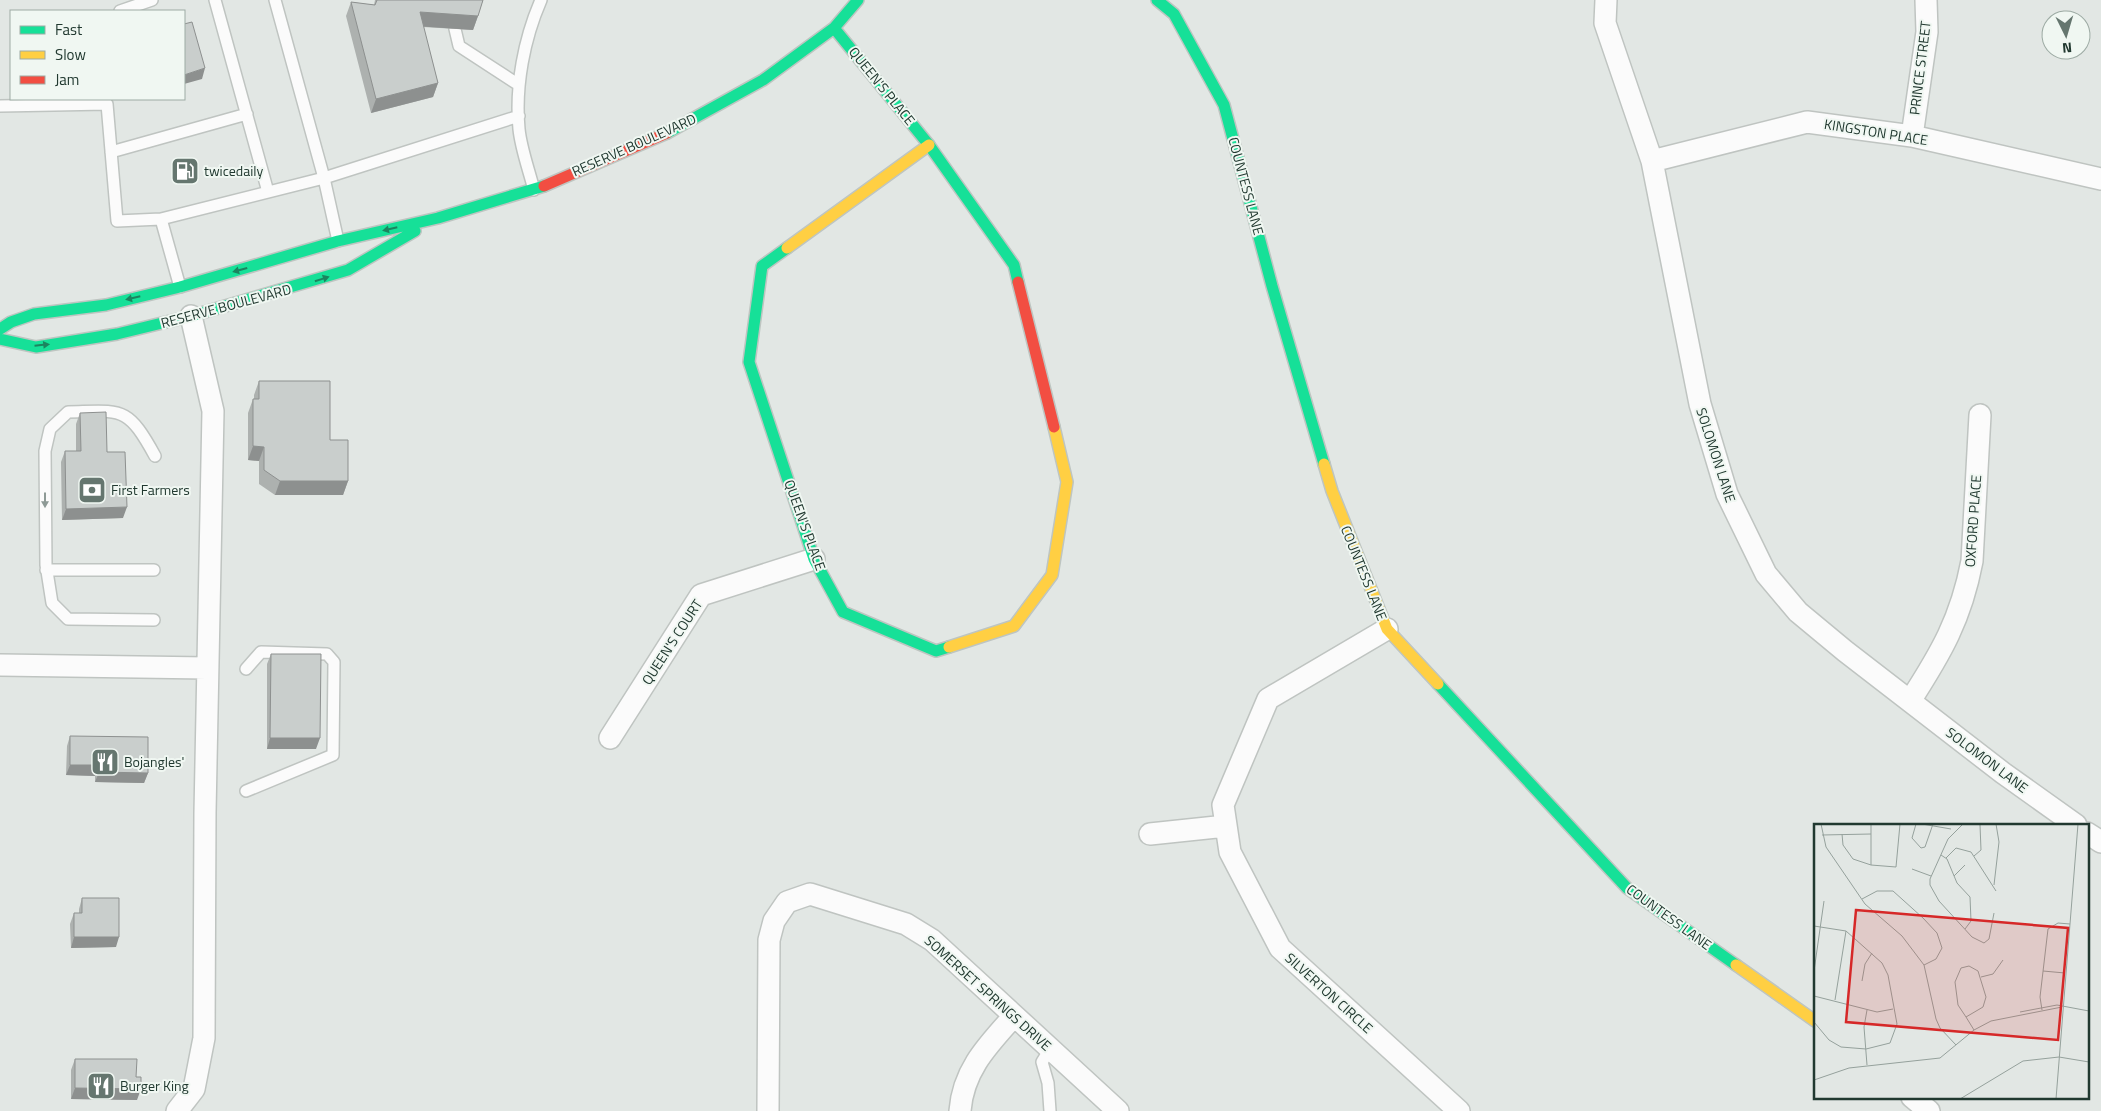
<svg xmlns="http://www.w3.org/2000/svg" width="2101" height="1111" font-family="'Titillium Web',sans-serif">
<style>
.lines{fill:none;stroke-linecap:round;stroke-linejoin:round}
.lane-casing{stroke:#bfc4c1;stroke-width:14}
.street-casing{stroke:#bfc4c1;stroke-width:24}
.fast-casing{stroke:#bec5c1;stroke-width:14}
.slow-casing{stroke:#bec5c1;stroke-width:14}
.jam-casing{stroke:#bec5c1;stroke-width:14}
.lane{stroke:#fbfbfb;stroke-width:11}
.street{stroke:#fbfbfb;stroke-width:21}
.fast{stroke:#16e098;stroke-width:11}
.slow{stroke:#ffcf43;stroke-width:11}
.jam{stroke:#f24e42;stroke-width:11}
.wall{fill:#adb1af}
.shaded-wall{fill:#8d908f}
.building{fill:#c9cecc;stroke:#8d908f}
.oneway{fill:#1c845f}
.oneway2{fill:#8e9a96}
.labels{text-anchor:middle;stroke-width:4;stroke-linejoin:round;paint-order:stroke}
.street-label{font-size:14px;fill:#213930;stroke:#f0f7f2}
.poi-label{font-size:14px;fill:#213930;stroke:#f0f7f2;text-anchor:start}
.inset-road{fill:none;stroke:#95a19c;stroke-width:1}
.view{fill:#d62828;fill-opacity:0.15;stroke:#d62828;stroke-width:2.5}
.inset-edge{fill:none;stroke:#213930;stroke-width:2.5}
</style>
<rect width="100%" height="100%" fill="#e2e7e4"/>
<g class="lines">
<defs>
<path id="lane" d="M215,0L268,192
M275,0L324,178L338,241
M120,11L152,0
M455,29L459,46L519,85
M0,106L107,104L117,221L161,219
M111,152L247,114
M534,190C529,170 521,149 519,129C515,86 524,39 541,0
M180,287L161,219L324,178L519,116
M46,570H154
M154,620L68,619L52,603L46,565L45,451L50,429L68,412C122,411 127,405 155,456
M246,791L333,755L334,662L327,654L261,652L246,669
M1050,1111L1048,1083L1042,1062L1050,1049"/>
<path id="street" d="M1606,0L1605,23L1652,161L1700,404L1727,494L1766,574L1798,612L1845,651L2003,773L2076,825
M1912,136L1927,32L1926,0
M1652,161L1807,122L1912,136L2101,179
M1387,629L1268,699L1223,805L1230,852L1280,948L1459,1111
M0,665L207,668
M1910,701C1941,653 1961,619 1972,561L1980,415
M610,738L701,595L814,559
M2087,833L2101,842
M1150,834L1226,826
M1912,1097L1929,1111
M177,1111L194,1089L204,1038L205,813L213,411L191,316
M768,1111L769,940L774,921L787,902L810,894L906,924L932,940L1118,1111
M960,1111C963,1070 988,1045 1014,1016"/>
<path id="fast" d="M1157,0L1174,14L1224,105L1272,286L1324,464
M834,28L929,145L1014,265L1018,282
M667,133L763,80L834,28L858,0
M787,248L762,266L749,362L814,559L843,612L936,651L949,647
M0,329L11,322L34,314L106,305L180,287L338,241L438,218L544,186
M0,339L36,347L117,334L191,316L348,270L415,231
M1438,684L1627,888L1736,965"/>
<path id="slow" d="M787,248L929,145
M1324,464L1332,491L1387,629L1438,684
M949,647L1014,626L1052,575L1067,482L1054,427
M1736,965L1815,1021"/>
<path id="jam" d="M544,186L667,133
M1018,282L1054,427"/>
</defs>
<!-- lane casing -->
<use href="#lane" class="lane-casing"/>
<!-- street casing -->
<use href="#street" class="street-casing"/>
<!-- fast casing -->
<use href="#fast" class="fast-casing"/>
<!-- slow casing -->
<use href="#slow" class="slow-casing"/>
<!-- jam casing -->
<use href="#jam" class="jam-casing"/>
<!-- lane -->
<use href="#lane" class="lane"/>
<!-- street -->
<use href="#street" class="street"/>
<!-- fast -->
<use href="#fast" class="fast"/>
<!-- slow -->
<use href="#slow" class="slow"/>
<!-- jam -->
<use href="#jam" class="jam"/>
</g>
<!-- wall -->
<path class="wall" d="M375,0H483L478,16L473,30L423,27L438,83L433,97L371,113L346,16L351,2L374,5Z
M259,381L330,440L348,481L343,495H275L259,484V461L248,460V413L253,399H254V395Z
M80,413L107,452L123,518L62,520L61,462L65,451H76V424Z
M271,654L316,749H267V664Z
M70,736L148,773L144,783L95,782V776L66,775L67,746Z
M82,898L116,947L71,948L70,924L74,913H79V909Z
M75,1059L136,1077L137,1100L71,1099V1070Z"/>
<!-- shaded-wall -->
<path class="shaded-wall" d="M420,12L478,16L473,30L415,26Z
M205,68L202,79L184,84V75Z
M438,83L433,97L371,113L376,99Z
M253,446L264,447L259,461L248,460Z
M280,481H348L343,495H275Z
M127,507L123,518L62,520L66,509Z
M270,738H320L316,749H267Z
M70,765H99L95,776L66,775Z
M99,772L148,773L144,783L95,782Z
M74,937H119L116,947L71,948Z
M75,1088L141,1089L137,1100L71,1099Z"/>
<!-- building -->
<path class="building" d="M377,0H483L478,16L420,12L438,83L376,99L351,2L375,5Z
M192,22L205,68L184,75V24Z
M259,381H330V440H348V481H280L264,470V447L253,446V399H259Z
M106,412L107,452H125L127,507L66,509L65,451H81L80,413Z
M271,654H321L320,738H270Z
M70,736L148,737V773L99,772V765H70Z
M82,898H119V937H74V913H82Z
M75,1059H137L136,1077H141V1089L75,1088Z"/>
<!-- one-way arrows -->
<defs><path id="oneway-solid" d="M-6-.8H1V-3.2L6.5 0L1 3.2V.8H-6Z" transform="scale(1.25)"/></defs>
<g class="oneway">
<use href="#oneway-solid" transform="translate(390 229) rotate(167)"/>
<use href="#oneway-solid" transform="translate(240 270) rotate(165)"/>
<use href="#oneway-solid" transform="translate(322 279) rotate(-18)"/>
<use href="#oneway-solid" transform="translate(133 298) rotate(167)"/>
<use href="#oneway-solid" transform="translate(42 345) rotate(-6)"/>
</g>
<use class="oneway2" href="#oneway-solid" transform="translate(45 500) rotate(90)"/>
<!-- icons -->
<defs>
<symbol id="fuel-square" viewBox="-11 -11 22 22"><rect x="-9" y="-9" width="18" height="18" rx="4" fill="#65766f" stroke="#f0f7f2"/><path d="M-5.5-6h7V0h2V4h1.3V-2.5L3-4.5l.8-.8L6-3V5H2.5V1h-1V6h-7ZM-4.2-4.7v3.2H.2V-4.7Z" fill="#fff"/></symbol>
<symbol id="bank-square" viewBox="-11 -11 22 22"><rect x="-9" y="-9" width="18" height="18" rx="4" fill="#65766f" stroke="#f0f7f2"/><path d="M-6-4H6V4H-6ZM0-2.3a2.3 2.3 0 1 0 0 4.6a2.3 2.3 0 1 0 0-4.6Z" fill="#fff"/></symbol>
<symbol id="restaurant-square" viewBox="-11 -11 22 22"><rect x="-9" y="-9" width="18" height="18" rx="4" fill="#65766f" stroke="#f0f7f2"/><path d="M-5-6h1v4h1v-4h1v4h1v-4h1v5L-1.5 .5V6h-2V.5L-5-1ZM5-6V6H3V1.5H1.5Q1.5-4 5-6Z" fill="#fff"/></symbol>
</defs>
<g fill-rule="evenodd">
<use href="#fuel-square" x="169" y="155" width="32" height="32"/>
<use href="#bank-square" x="76" y="474" width="32" height="32"/>
<use href="#restaurant-square" x="89" y="746" width="32" height="32"/>
<use href="#restaurant-square" x="85" y="1070" width="32" height="32"/>
</g>
<g class="labels">
<!-- street labels -->
<g class="street-label">
<text transform="translate(1920 68) rotate(-83)" y="5">PRINCE STREET</text>
<text transform="translate(882 86) rotate(51)" y="5">QUEEN'S PLACE</text>
<text transform="translate(1876 132) rotate(9)" y="5">KINGSTON PLACE</text>
<text transform="translate(634 145) rotate(-24)" y="5">RESERVE BOULEVARD</text>
<text transform="translate(1246 186) rotate(75)" y="5">COUNTESS LANE</text>
<text transform="translate(226 306) rotate(-15)" y="5">RESERVE BOULEVARD</text>
<text transform="translate(1716 455) rotate(72)" y="5">SOLOMON LANE</text>
<text transform="translate(1973 521) rotate(-86)" y="5">OXFORD PLACE</text>
<text transform="translate(805 525) rotate(70)" y="5">QUEEN'S PLACE</text>
<text transform="translate(1364 573) rotate(68)" y="5">COUNTESS LANE</text>
<text transform="translate(672 642) rotate(-57)" y="5">QUEEN'S COURT</text>
<text transform="translate(1987 760) rotate(37)" y="5">SOLOMON LANE</text>
<text transform="translate(1669 917) rotate(36)" y="5">COUNTESS LANE</text>
<text transform="translate(988 993) rotate(42)" y="5">SOMERSET SPRINGS DRIVE</text>
<text transform="translate(1329 993) rotate(42)" y="5">SILVERTON CIRCLE</text>
</g>
<!-- poi labels -->
<g class="poi-label">
<text x="204" y="176">twicedaily</text>
<text x="111" y="495">First Farmers</text>
<text x="124" y="767">Bojangles'</text>
<text x="120" y="1091">Burger King</text>
</g>
</g>
<!-- overview -->
<g transform="translate(1814 824)">
<rect width="275" height="275" fill="#e2e7e4"/>
<path class="inset-road" d="M7,0L12,23L51,80L88,112L110,141L122,195L126,204L142,221M102,0L98,14L107,24L111,23L119,0M108,0L137,5M149,0L134,15L116,55V61L125,77L158,113L170,119L175,115L180,89M28,10L29,21L39,35L57,41V10M8,11L57,10V0M127,31L133,35L143,59L156,73L157,97L151,105M160,32L167,26L166,1M132,34L142,24L157,28L182,67M57,41L82,43L86,0M98,45L117,52M140,52L151,41M180,61L185,18L182,0M48,75L63,67H79L109,94L123,109L128,124L122,135L110,141M0,102L32,107L68,139L74,151L83,200L76,219L52,225L27,223L15,216L0,198M0,147L10,77M229,147L251,149M167,153L179,150L189,136M48,157L51,140L58,129M0,172L63,188L79,185M21,176L32,107M53,186L50,203L53,241M228,186L226,173L234,105L244,99L256,100M206,188L243,181L275,187M152,193L169,183L172,173L164,147L155,142L147,144L141,158L144,181L152,193L160,206M0,256L35,244L126,234L160,206L177,197L248,183M146,275L209,237L245,233L275,238M242,275L264,0"/>
<path class="view" d="M42,86L254,104L244,216L32,198Z"/>
<rect width="275" height="275" class="inset-edge"/>
</g>
<!-- legend -->
<rect x="10" y="10" width="175" height="90" fill="#f0f7f2" stroke="#9daba4"/>
<rect x="20" y="26" width="25" height="8" fill="#16e098" stroke="#9daba4"/>
<text x="55" y="35" font-size="15" fill="#213930">Fast</text>
<rect x="20" y="51" width="25" height="8" fill="#ffcf43" stroke="#9daba4"/>
<text x="55" y="60" font-size="15" fill="#213930">Slow</text>
<rect x="20" y="76" width="25" height="8" fill="#f24e42" stroke="#9daba4"/>
<text x="55" y="85" font-size="15" fill="#213930">Jam</text>
<!-- north arrow -->
<g transform="translate(2066 35) rotate(175)"><circle r="24" fill="#f0f7f2" stroke="#9daba4"/>
<path d="M0-4L9 19L0 12L-9 19Z" fill="#65766f"/>
<text y="-8" font-size="14" font-weight="bold" text-anchor="middle" fill="#213930">N</text>
</g>
</svg>
